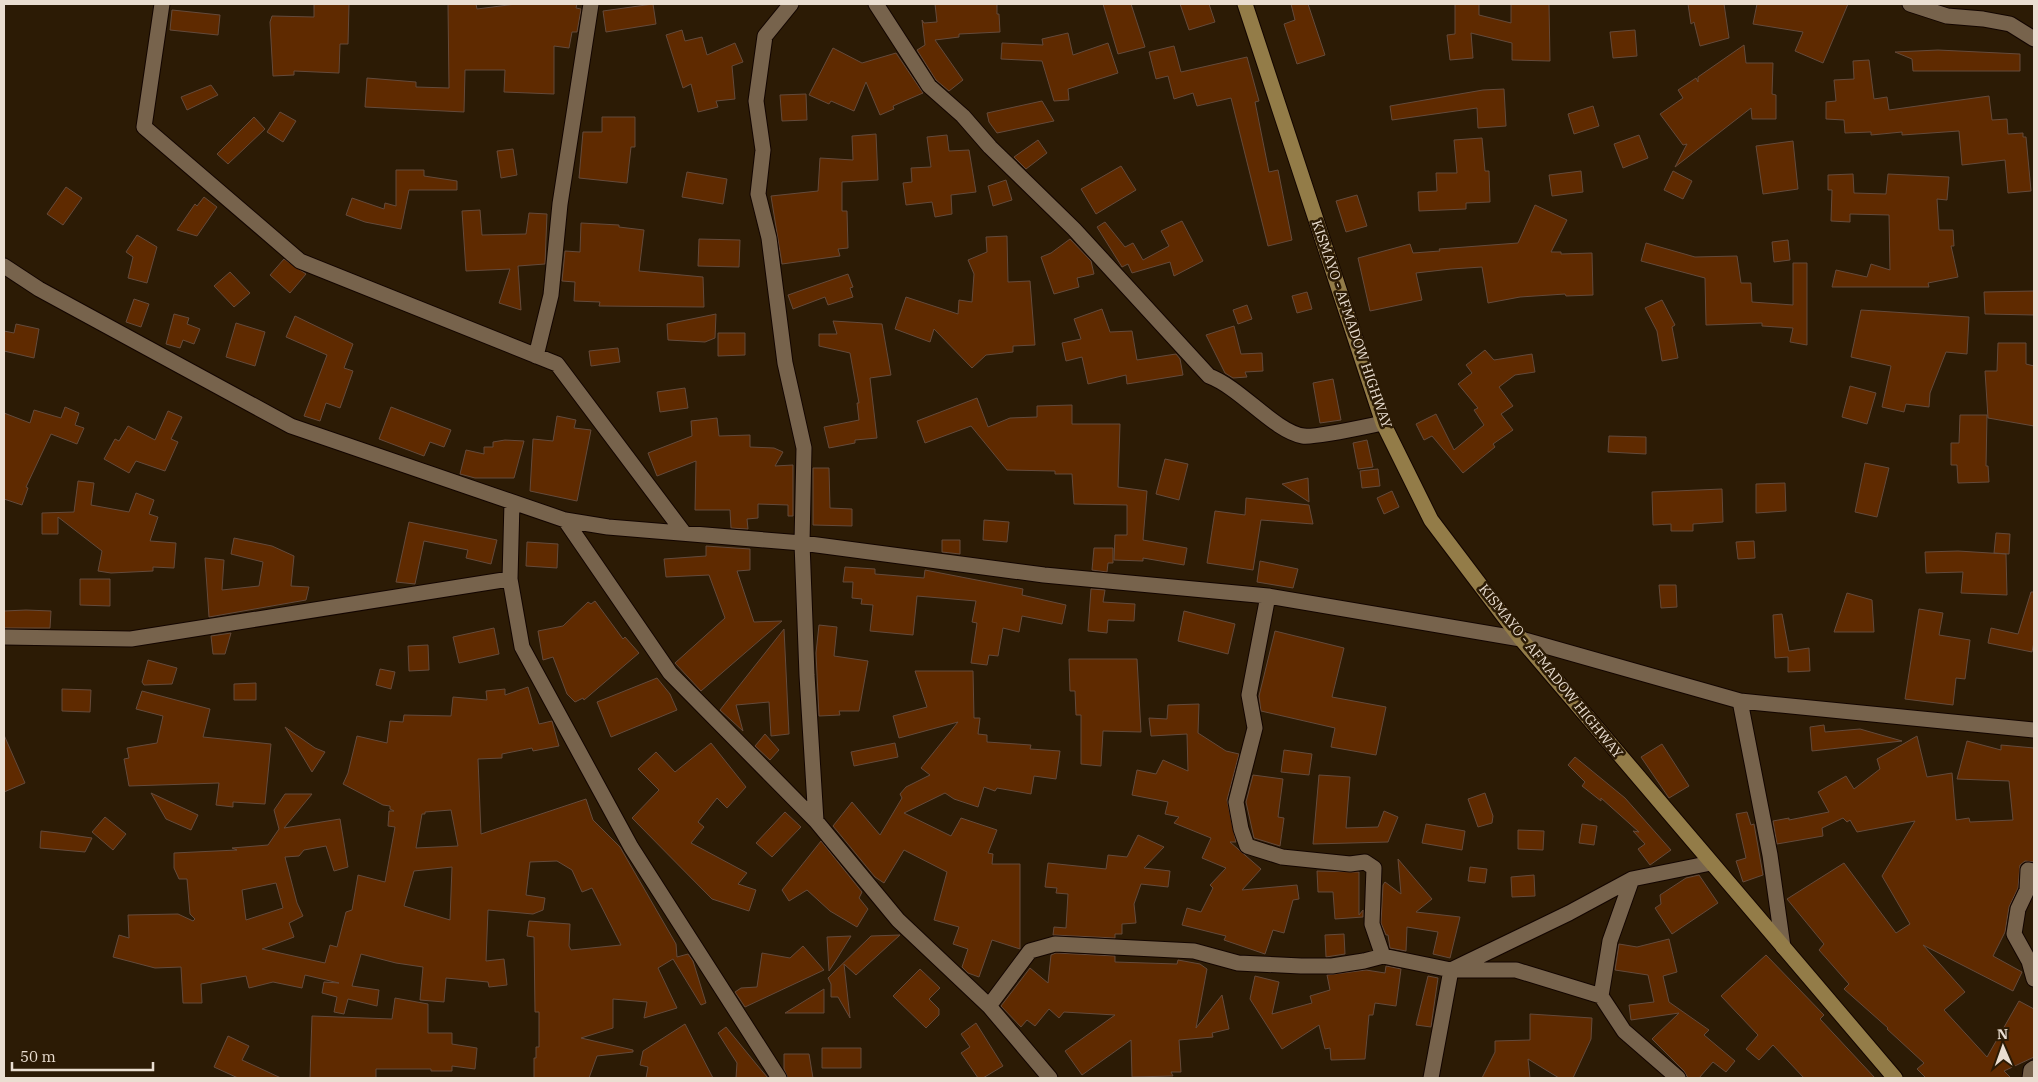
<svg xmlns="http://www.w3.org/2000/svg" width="2038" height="1082" font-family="'IBM Plex Serif',serif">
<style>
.building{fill:#5f2a00;stroke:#644a3b;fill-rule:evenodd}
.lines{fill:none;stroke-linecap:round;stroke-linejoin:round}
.minor-casing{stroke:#130500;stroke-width:17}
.major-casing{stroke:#130500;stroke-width:17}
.minor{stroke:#77634c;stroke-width:15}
.major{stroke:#937c48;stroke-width:15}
.labels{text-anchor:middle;stroke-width:5;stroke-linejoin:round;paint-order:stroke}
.street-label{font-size:14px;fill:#eaded1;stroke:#2c1b05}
</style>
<rect width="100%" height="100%" fill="#2c1b05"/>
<!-- building -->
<path class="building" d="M314,4H349L348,44H340L339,73L294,71V75L273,76L270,22L272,16L314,17Z
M448,4H476L477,9L516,4H577L576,8L581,9L577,32H572L569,48L554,46V94L504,92L505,70H465L464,112L365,107L367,78L416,82V87L449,88Z
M653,4L656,24L606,32L603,11Z
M935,4H997V14H999L1000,32L959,34V37L935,40L963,80L949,91L936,80L917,50L925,45L922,20L924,23L937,22Z
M1103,4H1131L1145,47L1118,54Z
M1180,4H1209L1215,22L1189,30Z
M1291,4H1308L1325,55L1297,64L1284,24L1295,20Z
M1455,4H1479V15L1511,23V4H1549L1550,61L1512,60V43L1471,33L1473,58L1450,60L1447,35L1455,34Z
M1688,4H1724L1729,38L1700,46L1694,22L1691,24Z
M1757,4H1848L1823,63L1795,51L1803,32L1753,24Z
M172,10L220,15L218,35L170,30Z
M682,30L685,41L702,37L707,55L735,43L743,62L732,66L735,99L716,101L718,107L698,112L691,84L683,88L666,35Z
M1635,30L1637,56L1613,58L1610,32Z
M1068,33L1073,55L1108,43L1118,73L1068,89L1069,100L1054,101L1042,61L1001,59L1002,43L1043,45L1042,39Z
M1744,45L1746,63H1773L1772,94L1776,95V119H1752L1751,108L1675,167L1687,144L1683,145L1660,114L1683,98L1678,90L1696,78L1698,82V77Z
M1174,46L1181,72L1247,57L1259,101L1255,102L1269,172L1278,170L1292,240L1268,246L1231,98L1197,106L1193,93L1174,99L1168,76L1156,79L1149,52Z
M833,48L862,63L896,53L923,93L893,106L894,109L880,115L866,82L854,111L831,101L829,104L809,95Z
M1938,50L2020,54V71H1913L1912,59L1895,52Z
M1869,60L1874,99L1887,97L1889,110L1989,96L1992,120L2007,119L2008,134L2023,133V137H2026L2031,191L2008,193L2005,160L1962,165L1959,131L1902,135V132L1871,135V132L1845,133L1844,120L1826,119V102L1836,101L1834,80L1854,79L1853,61Z
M211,85L218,95L187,110L181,97Z
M1504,89L1506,126L1478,128L1477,108L1392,120L1390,106L1483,90Z
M806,94L807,120L782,121L780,95Z
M1042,101L1054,121L997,133L989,122L987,113Z
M1593,106L1599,126L1574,134L1568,114Z
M280,112L296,121L283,142L267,132Z
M254,117L265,129L228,164L217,154Z
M602,117H635V147H631L627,183L579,178L583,132H602Z
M876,134L878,180L842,182V211H847L848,248L838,249L840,256L782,264L771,196L818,191L820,158L853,160L852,136Z
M947,135L949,151L969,150L976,192L951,195L952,214L935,217L932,202L906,205L903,183L912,182L911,168L931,167L927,137Z
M1639,135L1648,158L1623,168L1614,144Z
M1482,138L1485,171H1489L1490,202L1466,203V209L1419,211L1418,192L1437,191L1436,173H1457L1454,140Z
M1038,140L1047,153L1026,169L1014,157Z
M1793,141L1798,189L1763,194L1756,146Z
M513,149L517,175L501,178L497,151Z
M1121,166L1136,190L1096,214L1081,189Z
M396,170H424V176L457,181V190H409L401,229L365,222L346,215L352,198L384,209L385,203L396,206Z
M1581,171L1583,192L1552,196L1549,175Z
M1673,171L1692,181L1683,199L1664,190Z
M687,172L727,179L723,204L682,197Z
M1853,174L1854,193L1886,194L1888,174L1949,177L1947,200L1937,199L1939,230H1953L1954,246H1951L1958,277L1928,283L1929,287H1832L1836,270L1867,277L1871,264L1890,270L1889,215L1850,214V222L1831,221L1832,190H1828V175Z
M1006,180L1012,200L993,206L988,186Z
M66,187L82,198L63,225L47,214Z
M1357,195L1367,226L1346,232L1336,201Z
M204,197L217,207L197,236L177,230L195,204L197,206Z
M1535,205L1567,220L1551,252H1561V254L1592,253L1593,295L1566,296L1565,294L1520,297L1488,303L1482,267L1451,269L1416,273L1422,300L1370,311L1358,258L1410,244L1413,253L1440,251L1439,249L1518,243Z
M480,210L482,235L526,234L529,213L547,214L545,264L518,266L521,310L499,303L510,269L466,271L462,211Z
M1182,221L1203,261L1174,276L1170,262L1132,273L1128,264L1122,267L1097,227L1105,222L1125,247L1133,243L1143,260L1169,246L1161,231Z
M581,223L619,225V227L644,230L639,271L703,277L704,307L599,306L600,302L574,301L575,282L562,281L565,251L580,252Z
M137,235L157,247L147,283L128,278L133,257L126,252Z
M1007,236L1008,282L1030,281L1035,345L1013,346V352L986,355L972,368L934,329L930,342L895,329L906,297L958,314L959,300L972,302L974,274L968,260L987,252L986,237Z
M699,239L740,240L739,267L698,266Z
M1070,239L1091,261L1094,274L1077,278L1079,287L1054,294L1041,257L1051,253Z
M1788,240L1790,260L1774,262L1772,242Z
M1646,243L1695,257L1737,256L1741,283H1751L1752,302L1793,305V263H1807V345L1790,342L1793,328L1762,326V323L1706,325L1705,278L1641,261Z
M284,259L306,274L290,293L270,275Z
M230,272L250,293L234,307L214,286Z
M848,274L853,287L850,288L853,297L828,305L825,297L793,309L788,295Z
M2034,291V315L1985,314L1984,292Z
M1307,292L1312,309L1297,313L1292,296Z
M134,299L149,304L141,327L126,322Z
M1662,300L1675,325L1672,327L1678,358L1662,361L1657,331L1645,308Z
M1247,305L1252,319L1238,324L1233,310Z
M1102,309L1110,332L1132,331L1137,360L1176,354L1180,359L1183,375L1127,384L1126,375L1088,384L1082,357L1066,361L1062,343L1081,339L1074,319Z
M1861,310L1969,317L1967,354L1946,352L1930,393L1929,407L1906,404L1904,412L1882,407L1891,366L1851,357Z
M174,314L189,318L187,324L200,329L194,344L183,340L180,348L166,344Z
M716,314L715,338L705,342L668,340L667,324Z
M295,316L353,344L344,368L353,371L340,408L326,403L320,421L304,416L327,355L286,337Z
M833,321L882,324L891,375L870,378L877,438L855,440V443L829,448L824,427L859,420L857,403H859L850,353L819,346V334H837Z
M236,323L265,332L255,366L226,357Z
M16,324L39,329L34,358L4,351V331L14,333Z
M1234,326L1241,354L1262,353L1263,371L1245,372L1247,377L1233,378L1225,373L1206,335Z
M718,333H745V355L718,356Z
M1998,343H2026V364L2034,366V426L1988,418L1985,371H1997Z
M618,348L620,362L591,366L589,351Z
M1485,350L1494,360L1532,354L1535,372L1515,375L1499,387L1513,406L1501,414L1513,430L1493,444L1495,447L1463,473L1432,436L1424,440L1416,424L1436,414L1454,450L1484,425L1474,410L1478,408L1458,384L1472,373L1466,365Z
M1333,379L1341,420L1320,423L1313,383Z
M1850,386L1876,393L1867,424L1842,417Z
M685,388L688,408L660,412L657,392Z
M977,398L988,427L1010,418L1037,417V406L1072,405V424H1120L1118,487L1147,491L1143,540L1187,548L1184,565L1143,558V561L1114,560L1115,535H1127V505L1074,504L1072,474H1055V471L1007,470L971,426L925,443L917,421Z
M65,407L79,413L75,425L84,428L77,444L51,434L26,487L28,488L22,505L4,499V413L30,423L34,410L61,418Z
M391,407L451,430L444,447L430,442L424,456L379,439Z
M168,411L182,417L171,439L178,442L165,471L136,461L129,473L104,459L115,439L119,441L128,426L155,440Z
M1960,415H1987L1986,466H1988L1989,482L1958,483L1957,465H1951V443H1959Z
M557,416L576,420L574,428L591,430L577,501L530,491L533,439L553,441Z
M717,418L719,436L750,435V447L774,448L783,452L775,466L793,465V516H788V505L758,504V518L747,519L748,529L731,528L730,510H695L696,461L657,476L648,453L692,436L691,421Z
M1609,436L1646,437V454L1608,452Z
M505,440L524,441L514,478H475L460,474L466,450L484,454V447H493V442Z
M1367,440L1373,467L1358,469L1353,443Z
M1165,459L1188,464L1179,500L1156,494Z
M1865,463L1889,468L1877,517L1855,512Z
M813,468H829L830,508L852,509V526L813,525Z
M1378,469L1380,486L1362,488L1360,471Z
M1308,478L1309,502L1282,484Z
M78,481L94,483L91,505L129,512L136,493L154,500L149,514L158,517L150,541L176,543L174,568L153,567V571L111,573L98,571L102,551L58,517V534H42V513L74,512Z
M1785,483L1786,511L1756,513V484Z
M1722,489L1723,522L1693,524V531H1671V524L1653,525L1652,492Z
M1392,491L1399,507L1384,514L1377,498Z
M1246,498L1309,505L1313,524L1261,520L1253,570L1207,563L1215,511L1245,515Z
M984,520L1009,522L1007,542L983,540Z
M409,522L497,540L491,564L466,558L468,550L424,541L415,584L396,582Z
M1996,533L2010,534L2009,554L1994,553Z
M234,538L272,546L294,556L291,586L309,587L306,600L209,617L205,558L224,560L222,590L259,586L263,562L231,554Z
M942,540H960V554L942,552Z
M1754,541L1755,558L1738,559L1736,542Z
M527,542L558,544L557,568L526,566Z
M706,546L750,549V570L737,571L754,622L782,621L701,691L675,663L725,618L709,575L666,577L664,559L706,556Z
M1094,548H1113V563H1108L1107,572L1092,570Z
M1958,551L2006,554L2007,595L1961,593L1963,572L1926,573L1925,552Z
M1260,561L1298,569L1293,588L1257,582Z
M845,567L875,569V574L924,578L925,570L1023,589L1022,595L1066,605L1062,624L1022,616L1019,632L1003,628L998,656L989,655L987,665L971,663L977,623L972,622L976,601L917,596L913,635L870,631L873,605L861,604L862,599L852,598L853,582H843Z
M80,579H110V606L80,605Z
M1659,585H1676L1677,607L1661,608Z
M1091,589L1105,590L1103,602L1135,604L1134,621L1108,620L1107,633L1088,631Z
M2031,592H2034V642L2032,652L1988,643L1991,628L2018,634Z
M1847,593L1872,600L1874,632H1834Z
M595,601L623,639L625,637L639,653L584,700L583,698L575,702L567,694L553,657L543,660L538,631L563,626L588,602L591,604Z
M1919,609L1943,613L1939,635L1970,640L1965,679L1956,678L1953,705L1905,699Z
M26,610L51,611L50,628H4V611Z
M1184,611L1235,624L1228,654L1178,641Z
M1782,614L1789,651L1809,648L1810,671L1788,672V657L1775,658L1773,615Z
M819,625L837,627L834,656L868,661L859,711H839L840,715L819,716L816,653Z
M494,628L499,654L459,663L453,637Z
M784,629L789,734L771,736L769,702L736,705L743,731L720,710Z
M1275,631L1344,648L1332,697L1386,707L1376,755L1331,747L1335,728L1261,711L1259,696Z
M231,633L225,654H213L211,636Z
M428,645L429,670L409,671L408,646Z
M1069,659H1137L1141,732L1103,731L1101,766L1081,764V715H1076L1075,691H1070Z
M148,660L177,668L172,684L144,685L142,682Z
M380,669L395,672L391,689L376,685Z
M915,671H973L974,718H980L978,734L987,735V742L1031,745L1030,749L1060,751L1056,779L1034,776L1031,794L997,788L995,791L984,787L978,807L954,799L945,793L904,813L951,836L961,818L997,830L988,853L993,854L992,864H1020V949L992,940L979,977L968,973L962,967L968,949L953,944L959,927L934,920L947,872L904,850L884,883L875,877L833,826L852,802L880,835L902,798L900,794L906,787L930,775L921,768L958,722L899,738L893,716L927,707Z
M657,678L670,694L677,710L611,737L597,702Z
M256,683V700H234V684Z
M528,687L539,724L552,721L559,746L533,751L532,748L502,754V758L478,759L481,834L586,799L593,820L620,847L676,944L677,957L688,954L693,961L706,1003L701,1005L673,959L658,968L677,1008L644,1018L647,1002L613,999V1028L581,1038L633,1050V1052L597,1056L589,1078H534V1058H536V1047H539V1012H535L534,937L527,936L529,921L570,924L569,946L571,950L621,945L592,888L582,892L572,870L557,861L530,862L526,895L545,898L543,910L533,914L488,910L486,961L504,959L507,985L489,987L488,982L446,978L444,1002L420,1000L423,967L396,963L361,954L352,986L379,990L377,1006L348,999L344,1014L334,1012L337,997L322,993L324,982L339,983L305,975L302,988L273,982L249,988L246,976L201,984L202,1003H183L181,967L155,968L113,957L119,935L129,938L128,915L178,914L193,921L195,919L190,914L187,879H179L174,868V853L237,850L232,848L268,845L279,829L274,810L285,794H312L284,828L340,819L348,867L334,871L326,846L304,850L299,856L285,857L297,903L303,916L289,923L294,937L262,949L325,963L330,945L337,947L346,912L352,910L358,875L385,882L395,827L388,826L389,811H394L390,809V806L383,805L343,784L348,773L357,736L387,743L390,721L403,722L404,715L451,716L453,697L487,700L486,691L505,689V695ZM451,810L458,846L416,848L422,814H425V812ZM452,867L450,920L404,906L414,871ZM276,883L283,908L246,920L242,890Z
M62,689L91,690L90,712L62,711Z
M142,691L210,709L203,737L271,744L265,804L233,802V807L216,805L219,783L129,786L124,759L129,758L127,748L157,743L163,716L136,709Z
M1199,704L1198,733L1226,751L1239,754L1227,800L1236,842H1230L1261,869L1242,890L1297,885L1299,899L1293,900L1284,933L1273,930L1265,954L1224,940L1226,936L1182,925L1187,908L1201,912L1213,888L1210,885L1226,868L1202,858L1211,838L1174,823L1179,817L1165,814L1168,802L1132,795L1137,770L1156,774L1163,760L1188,771L1187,734L1151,736L1149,718L1167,719L1168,705Z
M1824,725L1825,732L1860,729L1902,741L1812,751L1810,727Z
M285,727L315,748L325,752L312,772Z
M765,734L779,750L770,760L755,746Z
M4,735L25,783L4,792Z
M1917,736L1927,777L1952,773L1956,820L1969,818L1970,822L2013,820L2009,781L1957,779L1967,741L2001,750V745L2034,748V862L2025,861L2020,865L2018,888L2009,907L2005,932L1993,956L2022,972L2013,991L1923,945L1965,992L1944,1010L1987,1057L2019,1001L2034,1009V1057L2004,1071L2011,1078H1926L1917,1069L1924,1063L1887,1029L1888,1028L1844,989L1849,984L1819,950L1824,944L1787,899L1844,863L1896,933L1910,924L1882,876L1915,821L1857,832L1850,820L1847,822L1843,818L1822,828L1823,836L1777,844L1773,821L1789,818V820L1829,812L1818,792L1846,776L1854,789L1880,769L1877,759Z
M711,743L746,787L727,808L717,798L698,822L704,827L691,843L747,873L738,884L756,890L749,911L712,899L632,818L659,790L638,769L656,752L675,772Z
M895,743L898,757L854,766L851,752Z
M1662,744L1689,786L1669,798L1641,757Z
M1284,750L1312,754L1309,775L1281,772Z
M1575,757L1625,798L1671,850L1650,865L1638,849L1645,844L1633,831L1639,832L1601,798V801L1582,786L1585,782L1568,765Z
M1253,775L1283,779L1278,817L1284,818L1280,846L1254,838L1246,802Z
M1319,775L1350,777L1346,828L1378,827L1384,811L1398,817L1388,842L1313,844Z
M151,793L198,815L191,830L166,819Z
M1485,793L1493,816L1492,823L1478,827L1468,799Z
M785,812L801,827L772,857L756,843Z
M1747,812L1751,825L1754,824L1763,875L1743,882L1736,861L1746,858L1736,814Z
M105,817L126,834L113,850L92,832Z
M1426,824L1465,831L1462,850L1422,843Z
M1582,824L1597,826L1594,845L1579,843Z
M1518,830L1544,831L1543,850L1518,849Z
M41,831L58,833L92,838L85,852L40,848Z
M1138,835L1164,847L1144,868L1170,871L1168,887L1141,884L1134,904L1136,923L1122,924V934H1115V938L1053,935L1054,927L1066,928L1068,894L1056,893L1057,888L1045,887L1048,863L1106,869L1108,855L1127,857Z
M821,841L862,892L859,898L868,909L857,927L830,911L807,890L789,901L782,890Z
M1398,859L1432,899L1416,912L1460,917L1450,958L1433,954L1438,932L1407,927L1406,951L1390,948L1388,935H1386L1381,923L1383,885L1385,882L1401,894Z
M1470,867L1487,869L1485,883L1468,881Z
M1317,871L1359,872V915L1363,910V917L1335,919L1333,892H1318Z
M1534,875L1535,896L1512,897L1511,877Z
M1699,875L1718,903L1672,934L1655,908L1661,904L1660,895L1686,878Z
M1344,934L1345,954L1326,957L1325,935Z
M900,935L856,975L844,964L850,1018L838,997H831V984L828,978L871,936Z
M851,936L838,957L829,971L827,937Z
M1669,939L1677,972L1663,976L1669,1002L1709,1030L1704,1035L1735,1061L1726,1072L1713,1062L1699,1078H1688L1684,1071L1652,1039L1679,1013L1631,1020L1629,1005L1654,1002L1648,975L1615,970L1619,944L1637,947Z
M803,946L824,970L745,1007L735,992L741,988L757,987L762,953L790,958Z
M1056,953L1115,956V962L1177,964L1178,960L1200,964L1207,969L1196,1028L1222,995L1229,1029L1212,1033L1213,1037L1179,1040L1181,1072H1171L1173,1076L1132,1077L1131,1040L1082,1075L1065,1051L1115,1015L1064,1012L1059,1018L1049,1009L1035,1026L1027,1020L1021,1027L1001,1006L1030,968L1048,983L1051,955Z
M1766,955L1824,1015L1820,1019L1875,1078H1804L1773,1045L1759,1060L1746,1049L1758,1035L1721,996Z
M1386,966L1401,969L1396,1006L1375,1003L1373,1015H1369L1365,1059L1331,1060L1330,1048L1325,1049L1319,1025L1282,1049L1250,999L1255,976L1279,982L1272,1014L1312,1003L1310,996L1330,990L1327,975L1366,970L1385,973Z
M920,969L940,988L929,999L939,1009V1015L926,1028L893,996Z
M1428,976L1438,978L1431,1027L1416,1025Z
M824,989V1013H785Z
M395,998L428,1004V1033H452V1044L477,1048L475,1069L452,1066V1071H431V1069H376V1078H310L312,1016L392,1019Z
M1530,1014L1592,1018L1591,1039L1573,1078H1559L1528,1059L1530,1078H1482L1495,1052V1041L1530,1040Z
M976,1023L1003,1066L983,1078H978L961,1053L970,1047L961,1034Z
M685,1024L713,1078H646L648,1067L640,1065L643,1051Z
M726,1027L757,1065L768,1078H736L737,1063L718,1033Z
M228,1036L249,1046L242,1060L281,1078H238L214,1067Z
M822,1048H861V1068H822Z
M784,1054H809L813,1078H788L784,1069Z"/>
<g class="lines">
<defs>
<path id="minor" d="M162,4L144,127L300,261L557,364L684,533
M791,4L765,36L756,101L763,150L758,194L769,238L785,363L804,448L802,543L807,675L816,821
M876,4L929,86L963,116L990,147L1074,229L1209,376C1241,388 1274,431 1303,436C1315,438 1368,426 1383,423
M1910,4L1947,16L1983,19L2010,24L2034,39
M4,266L39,289L291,426L565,520L608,527L802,543L1044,575L1268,596L1521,639L1740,701L2034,730
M536,356L551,295L560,204L591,4
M512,502L510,579L522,647L631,847L779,1078
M565,520L670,673L816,821L898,920L989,1006L1050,1078
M1268,596L1249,695L1255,728L1236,802L1241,829L1247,846L1282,857L1350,864L1365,862L1374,868L1372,924L1383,956
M4,637L131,639L510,579
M1740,701L1770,855L1783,947
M2034,871L2028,870L2027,890L2018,909L2014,934L2029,961L2034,979
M1601,996L1610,941L1632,879
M989,1006L1030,951L1055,944L1194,951L1238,963L1301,966H1332L1364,961L1383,956L1451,970H1516L1601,996L1624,1031L1678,1078
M1431,1078L1451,970L1569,913L1632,879L1711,863
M2030,1078L2031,1070L2034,1068"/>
<path id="major" d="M1245,4L1383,423L1431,520L1521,639L1895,1078"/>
</defs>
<!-- minor casing -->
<use href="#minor" class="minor-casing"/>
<!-- major casing -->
<use href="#major" class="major-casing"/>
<!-- minor -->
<use href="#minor" class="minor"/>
<!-- major -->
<use href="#major" class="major"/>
</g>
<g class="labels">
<!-- street labels -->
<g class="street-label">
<text transform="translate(1352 324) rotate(71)" y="5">KISMAYO - AFMADOW HIGHWAY</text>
<text transform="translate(1551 671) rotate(51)" y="5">KISMAYO - AFMADOW HIGHWAY</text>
</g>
</g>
<!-- border -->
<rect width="2038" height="1082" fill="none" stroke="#eaded1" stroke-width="10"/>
<!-- north arrow -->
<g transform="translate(2003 1047) rotate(358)" stroke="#2c1b05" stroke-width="4" paint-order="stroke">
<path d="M0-4L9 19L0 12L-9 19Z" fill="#eaded1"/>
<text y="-8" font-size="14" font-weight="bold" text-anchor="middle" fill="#eaded1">N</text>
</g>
<!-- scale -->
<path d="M12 1062v8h141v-8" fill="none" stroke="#eaded1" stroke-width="2.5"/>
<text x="20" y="1062" font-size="15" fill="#eaded1" stroke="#2c1b05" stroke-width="4" paint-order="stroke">50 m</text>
</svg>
